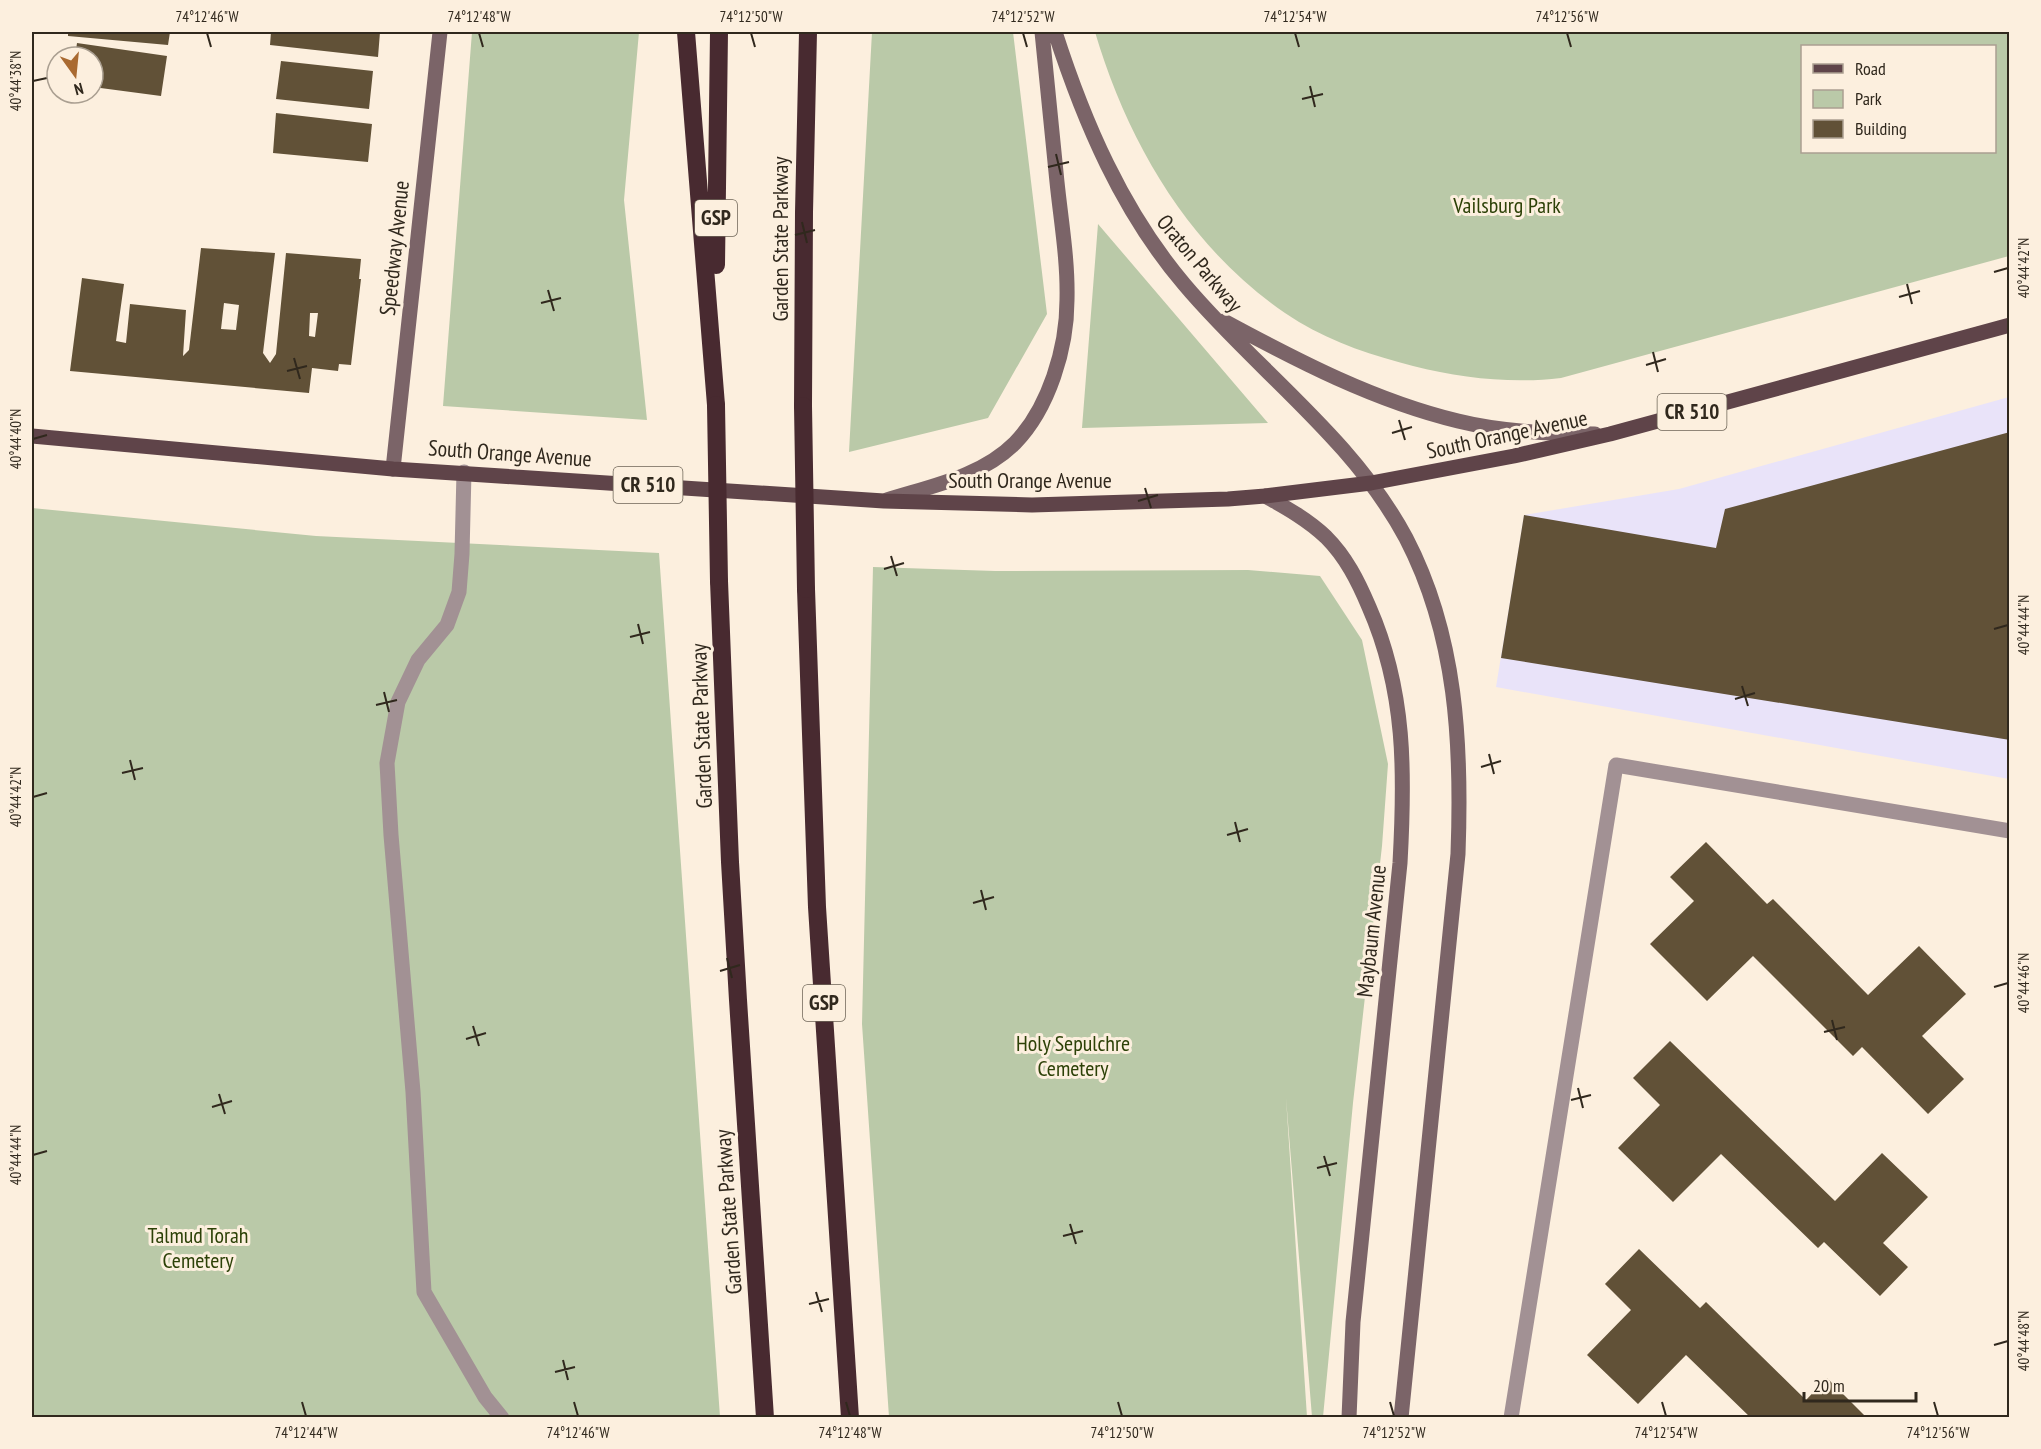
<svg xmlns="http://www.w3.org/2000/svg" width="2041" height="1449" font-family="'PT Sans Narrow',sans-serif">
<style>
.education{fill:#e9e3f9}
.green{fill:#bac9a8;fill-rule:evenodd}
.building{fill:#615137;fill-rule:evenodd}
.lines{fill:none;stroke-linecap:round;stroke-linejoin:round}
.lane{stroke:#a29194;stroke-width:15}
.secondary{stroke:#7b6468;stroke-width:15}
.primary{stroke:#5f4449;stroke-width:15}
.highway{stroke:#482a30;stroke-width:18}
.highway-bridge{stroke:#482a30;stroke-width:18}
.ticks{fill:none;stroke:#30281d;stroke-width:2}
.labels{text-anchor:middle;stroke-width:6;stroke-linejoin:round;paint-order:stroke}
.shield{fill:#fcefde;stroke:#6d6457;stroke-width:1.5}
.shield-label{font-size:21px;font-weight:bold;fill:#30281d}
.park-label{font-size:22px;fill:#2c4107;stroke:#fcefde}
.street-label{font-size:22px;fill:#30281d;stroke:#fcefde}
.neatline{fill:none;stroke:#30281d;stroke-width:2}
.ticks-label{font-size:15px;text-anchor:middle;fill:#30281d}
</style>
<rect width="100%" height="100%" fill="#fcefde"/>
<!-- education -->
<path class="education" d="M2009,397V779L1496,687L1524,515L1679,489Z"/>
<!-- green -->
<path class="green" d="M472,32H639L624,200L647,420L443,406Z
M872,32H1013L1047,314L988,418L849,452Z
M1095,32H2009V256L1561,378C1511,384 1462,378 1413,366C1374,356 1334,343 1299,322C1195,258 1129,147 1095,32ZM1802,46H1994V152H1802Z
M1098,224L1268,423L1082,428Z
M32,508L316,536L659,553L720,1417H32Z
M873,567L995,571L1248,570L1320,576L1362,640L1388,764L1382,846L1353,1103L1323,1417H1312L1286,1098L1307,1417H889L862,1024Z"/>
<!-- building -->
<path class="building" d="M68,32H170L168,45L68,36Z
M271,32H380L378,57L270,45Z
M77,43L167,56L161,96L93,87V57H75Z
M281,61L373,71L369,109L276,99Z
M276,113L372,124L368,162L273,153Z
M201,248L275,253L263,353L270,363L276,354L286,253L361,259L359,279H361L351,365L339,364L338,371L312,368L309,393L70,371L82,278L124,284L116,341L126,343L130,304L186,310L183,356L189,350ZM224,303L239,305L236,330L221,329ZM310,313H318L315,337L309,336Z
M2010,432V740L1501,658L1524,515L1716,548L1725,509Z
M1706,842L1767,904L1773,899L1868,995L1919,946L1966,994L1922,1036L1964,1079L1928,1114L1862,1047L1853,1056L1753,956L1707,1001L1650,944L1694,901L1670,877Z
M1670,1041L1835,1201L1882,1153L1928,1197L1883,1243L1908,1267L1880,1296L1824,1242L1818,1248L1721,1154L1673,1202L1618,1148L1660,1105L1633,1078Z
M1639,1249L1700,1308L1706,1302L1806,1400L1827,1378L1867,1418H1751L1686,1355L1638,1404L1587,1355L1631,1310L1605,1284Z"/>
<g class="lines">
<!-- lane -->
<path class="lane" d="M464,472L462,554L459,592L447,625L418,660L398,702L387,763L391,835L413,1092L424,1292L485,1397L502,1418
M1511,1418L1616,765L2010,831"/>
<!-- secondary -->
<path class="secondary" d="M1055,32C1084,122 1122,211 1184,284C1256,370 1352,437 1406,538C1457,636 1462,745 1458,854L1401,1418
M1224,321C1298,361 1375,401 1458,421C1502,432 1550,434 1595,434
M393,469L440,32
M1265,496C1287,508 1308,520 1326,537C1346,557 1358,581 1369,607C1406,691 1405,774 1400,863L1353,1322L1349,1418
M887,500C931,486 981,477 1015,443C1049,408 1067,348 1067,300C1068,260 1061,221 1057,182C1052,132 1047,82 1042,32"/>
<!-- primary -->
<path class="primary" d="M32,436L393,469L884,501L1032,505L1228,499L1265,496L1371,483L1514,456L1610,434L2010,325"/>
<!-- highway -->
<path class="highway" d="M686,32L716,405
M716,265L719,32
M803,406L804,212L808,32
M719,581L730,862L738,1000L765,1418
M806,589L817,907L850,1418"/>
<!-- highway-bridge -->
<path class="highway-bridge" d="M716,405L719,581
M803,406L806,589"/>
</g>
<!-- ticks -->
<path class="ticks" d="M207,33L211,47M479,33L483,47M751,33L755,47M1023,33L1027,47M1295,33L1299,47M1567,33L1571,47M33,81L47,78M1310,86L1315,107M1302,99L1323,94M1056,154L1061,175M1048,167L1069,162M802,222L807,243M795,235L815,230M1994,272L2008,268M1907,284L1912,304M548,290L554,311M1899,297L1920,291M541,303L561,298M1653,352L1658,372M294,358L300,379M1646,365L1666,359M287,371L307,366M1399,420L1405,440M1392,433L1412,427M33,439L47,435M1145,488L1151,508M1138,501L1158,495M891,556L897,576M884,569L904,563M638,624L643,644M1994,629L2008,625M630,637L650,632M1742,686L1748,706M384,692L389,712M1735,699L1755,693M376,705L397,700M1489,754L1494,774M130,760L135,780M1481,767L1501,761M122,773L143,768M33,797L47,793M1235,822L1240,842M1227,835L1248,829M981,890L986,910M973,903L994,897M727,958L732,978M720,971L740,965M1994,987L2008,983M1832,1020L1837,1040M473,1026L479,1046M1824,1032L1845,1027M466,1039L486,1033M1578,1088L1583,1108M219,1094L225,1114M1571,1100L1591,1095M212,1107L232,1101M33,1155L47,1151M1324,1156L1330,1176M1317,1168L1337,1163M1070,1224L1076,1244M1063,1236L1083,1231M816,1292L822,1312M809,1304L829,1299M1994,1345L2008,1341M563,1360L568,1380M555,1372L575,1367M302,1402L306,1416M574,1402L578,1416M846,1402L850,1416M1118,1402L1122,1416M1390,1402L1394,1416M1662,1402L1666,1416M1934,1402L1938,1416"/>
<g class="labels">
<!-- shield labels -->
<g class="shield">
<rect x="695" y="200" width="42" height="36" rx="4.5"/>
<rect x="1657.5" y="394" width="69" height="36" rx="4.5"/>
<rect x="613.5" y="467" width="69" height="36" rx="4.5"/>
<rect x="803" y="985" width="42" height="36" rx="4.5"/>
</g>
<g class="shield-label">
<text x="716" y="225">GSP</text>
<text x="1692" y="419">CR 510</text>
<text x="648" y="492">CR 510</text>
<text x="824" y="1010">GSP</text>
</g>
<!-- park labels -->
<g class="park-label">
<text x="1507" y="213">Vailsburg Park</text>
<text x="1073" y="1051">Holy Sepulchre<tspan x="1073" dy="25">Cemetery</tspan></text>
<text x="198" y="1243">Talmud Torah<tspan x="198" dy="25">Cemetery</tspan></text>
</g>
<!-- street labels -->
<g class="street-label">
<text transform="translate(780 239) rotate(-90)" y="8">Garden State Parkway</text>
<text transform="translate(394 248) rotate(-84)" y="8">Speedway Avenue</text>
<text transform="translate(1200 263) rotate(50)" y="8">Oraton Parkway</text>
<text transform="translate(1507 434) rotate(-12)" y="8">South Orange Avenue</text>
<text transform="translate(510 453) rotate(4)" y="8">South Orange Avenue</text>
<text x="1030" y="488">South Orange Avenue</text>
<text transform="translate(701 726) rotate(-92)" y="8">Garden State Parkway</text>
<text transform="translate(1371 931) rotate(-84)" y="8">Maybaum Avenue</text>
<text transform="translate(728 1212) rotate(-94)" y="8">Garden State Parkway</text>
</g>
</g>
<!-- border -->
<rect width="2041" height="1449" fill="none" stroke="#fcefde" stroke-width="66"/>
<!-- legend -->
<rect x="1801" y="45" width="195" height="108" fill="#fcefde" stroke="#aa9f91" stroke-width="1.5"/>
<rect x="1813" y="64" width="30" height="9" fill="#5f4449" stroke="#aa9f91" stroke-width="1.5"/>
<text x="1855" y="75" font-size="18" fill="#30281d">Road</text>
<rect x="1813" y="90" width="30" height="18" fill="#bac9a8" stroke="#aa9f91" stroke-width="1.5"/>
<text x="1855" y="105" font-size="18" fill="#30281d">Park</text>
<rect x="1813" y="120" width="30" height="18" fill="#615137" stroke="#aa9f91" stroke-width="1.5"/>
<text x="1855" y="135" font-size="18" fill="#30281d">Building</text>
<!-- north arrow -->
<g transform="translate(75 75) rotate(165)"><circle r="28" fill="#fcefde" stroke="#aa9f91" stroke-width="1.5"/>
<path d="M0-4.5L10 22L0 15L-10 22Z" fill="#a96a31"/>
<text y="-9" font-size="16" font-weight="bold" text-anchor="middle" fill="#30281d">N</text>
</g>
<!-- scale -->
<path d="M1804 1392v9h112v-9" fill="none" stroke="#30281d" stroke-width="3"/>
<text x="1813" y="1392" font-size="18" fill="#30281d" stroke="#fcefde" stroke-width="4.5" paint-order="stroke">20 m</text>
<rect x="33" y="33" width="1975" height="1383" class="neatline"/>
<g class="ticks-label">
<text x="207" y="22">74°12'46"W</text>
<text x="479" y="22">74°12'48"W</text>
<text x="751" y="22">74°12'50"W</text>
<text x="1023" y="22">74°12'52"W</text>
<text x="1295" y="22">74°12'54"W</text>
<text x="1567" y="22">74°12'56"W</text>
<text transform="translate(16 81) rotate(-90)" y="5">40°44'38"N</text>
<text transform="translate(2024 268) rotate(-90)" y="5">40°44'42"N</text>
<text transform="translate(16 439) rotate(-90)" y="5">40°44'40"N</text>
<text transform="translate(2024 625) rotate(-90)" y="5">40°44'44"N</text>
<text transform="translate(16 797) rotate(-90)" y="5">40°44'42"N</text>
<text transform="translate(2024 983) rotate(-90)" y="5">40°44'46"N</text>
<text transform="translate(16 1155) rotate(-90)" y="5">40°44'44"N</text>
<text transform="translate(2024 1341) rotate(-90)" y="5">40°44'48"N</text>
<text x="306" y="1438">74°12'44"W</text>
<text x="578" y="1438">74°12'46"W</text>
<text x="850" y="1438">74°12'48"W</text>
<text x="1122" y="1438">74°12'50"W</text>
<text x="1394" y="1438">74°12'52"W</text>
<text x="1666" y="1438">74°12'54"W</text>
<text x="1938" y="1438">74°12'56"W</text>
</g>
</svg>
